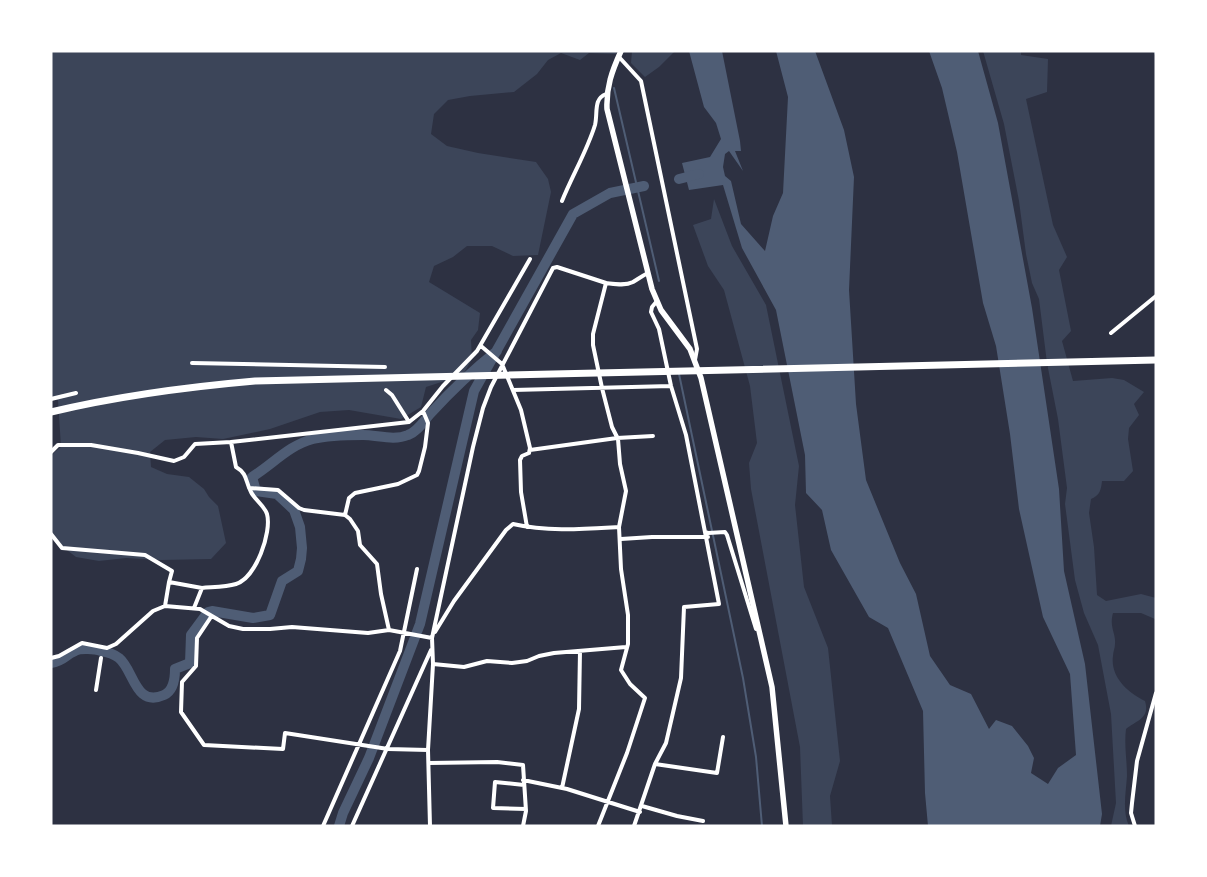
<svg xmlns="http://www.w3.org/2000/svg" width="1207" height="877" font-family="Inter,sans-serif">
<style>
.green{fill:#3c4559}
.water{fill:#4f5d75}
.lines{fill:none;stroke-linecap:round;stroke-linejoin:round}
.stream{stroke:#4f5d75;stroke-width:2}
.river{stroke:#4f5d75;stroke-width:10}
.minor{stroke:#fff;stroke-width:4}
.primary{stroke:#fff;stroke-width:5.5}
.motorway{stroke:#fff;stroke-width:7}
</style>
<rect width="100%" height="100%" fill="#2d3142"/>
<!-- green -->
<path class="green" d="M51,51H617L616,54L589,53L580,60L561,53L548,60L537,74L514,92L470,96L448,100L434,114L431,134L447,146L478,153L536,162L548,179L551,192L538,255L513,256L492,246H467L453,257L434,266L429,282L480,313L478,330L471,340L472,359L463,375L426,387L421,407L401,419L349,410L320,412L270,429L223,439L196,437L165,440L150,452L151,467L167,474L189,477L204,489L209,497L218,506L226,543L211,559L161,560L126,558L99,561L76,557L51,538V455L61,447L58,400L51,399Z
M632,51H675L659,67L645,77L631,63Z
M983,51H1021V55L1048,59L1047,92L1026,99L1053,225L1067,257L1059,270L1071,331L1062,341L1073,381L1112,378L1124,380L1144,392L1134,404L1139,415L1129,428L1128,439L1133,471L1124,481H1102C1101,490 1100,495 1091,499L1089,513L1094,547L1097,595L1106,601L1141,594L1156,598L1155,619L1141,613H1113C1109,627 1116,633 1115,644C1115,648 1113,652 1113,656C1110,677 1128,693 1145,701C1150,718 1138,720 1126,729C1124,745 1127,760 1127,776C1126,792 1122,811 1129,826H1111L1116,803L1111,714L1098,645L1084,613L1075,580L1065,504L1067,488L1058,419L1047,363L1039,299L1032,283L1026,254L1019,201L1004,124Z
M714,199L732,246L766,305L799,466L795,505L804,587L828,648L840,761L830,796L832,826H803L800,747L751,489L749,463L757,443L750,386L724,290L708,266L693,225L711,219Z"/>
<!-- water -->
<path class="water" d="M689,51H722L740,141L741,151H735L743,171L729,151L725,154L723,167L725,176L731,181L741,224L765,251L773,216L783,193L788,97L776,51H815L844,130L854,177L849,290L856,404L866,480L900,563L916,594L930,656L950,685L971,694L989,729L996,720L1012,726L1028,746L1034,758L1031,773L1048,784L1058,768L1076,755L1070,674L1043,617L1019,509L1010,434L996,346L983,303L957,152L942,88L929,51H978L998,123L1032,308L1059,489L1064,571L1085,664L1102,814L1100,826H928L925,793L923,711L888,628L869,617L831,550L822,510L806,493L805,455L776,310L742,248L723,185L689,190L682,163L710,157L721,139L716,123L704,107Z"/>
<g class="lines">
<!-- stream -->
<path class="stream" d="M1154,51L1156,55
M614,88L659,281
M679,374L743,678L756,757L762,826"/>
<!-- river -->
<path class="river" d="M679,179L699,174
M51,663C64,661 65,655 75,651C80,648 95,649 101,651C107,652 115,655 119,658C134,670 135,708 164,695C173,691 175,678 175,669L190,663L191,635L208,612L212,611L253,618L270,615L282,581L298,571L301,559L302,548L300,527L294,510L277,494L256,491L252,477C272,465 289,445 313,439C325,436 350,435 363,435C377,435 394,441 408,435C418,431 423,422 430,414C450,392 473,370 497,351
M339,826L343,813L369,758L420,624L474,391L573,214L610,193L644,186"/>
<!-- minor -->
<path class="minor" d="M619,57L641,81L697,349L695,360
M562,201C572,176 587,151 595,125C598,113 593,99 606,94
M657,301L652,307L651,312L659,329L671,386L686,435L704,527L705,532L708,533L725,532L727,535L756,629
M1111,333L1156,296
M481,346L502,364L521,410L530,448L529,453L522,456L520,460L521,492L527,527
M192,363L385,367
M386,390L392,395L409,422
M513,390L671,386
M51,399L76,393
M530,450L617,438L653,436
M51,452L58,445H91L138,453L174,461L184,457L195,444L231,442
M249,488L278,490L299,508L304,510L345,515L350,519L358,531L360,545L377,564L381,594L389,630
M345,515L349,498L355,493L398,484L417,475L419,471L425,447L428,423L423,411
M51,534L62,548L145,555L172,571L169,582
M621,539L652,537H708
M165,606L169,582L202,588
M194,608L202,588C213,587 226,587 236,584C256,578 272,532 267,514C264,505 255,500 251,492C245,481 248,474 236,467L231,442L409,422L423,411L443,386L477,351L530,259
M211,617L197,638L196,666L182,682L181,712L204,745L283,749L285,733L388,749L428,750
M435,632L454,601L506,530L513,524C548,532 584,529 619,527
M51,658L59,656L82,643L107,648L116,644L153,611L165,606L200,609L229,626L243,629H270L292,627L368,633L389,630L432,638
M433,664L464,667L487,661L512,663L527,661L539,656L554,653L626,647
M96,690L101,658
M429,763L497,762L523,765L526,811L523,826
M655,764L717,773L723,737
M523,780L567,789L640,812
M524,785L495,782L493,808L526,809
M562,788L579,709L580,651
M642,806L677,816L703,821
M323,826L400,651L417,569
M352,826L431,650
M430,826L428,750L433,664L432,638L473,447L483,408L491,387L553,268L557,267L606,283
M598,826L627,753L645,698L630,684L621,670L628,644V615L621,569L619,527L626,491L620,464L618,439L612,427L602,388L593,345V334L606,283C615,284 625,286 633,282C638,279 642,276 648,273
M634,826L655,764L666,743L681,678L684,607L719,604L705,532
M1135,826L1131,813L1132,803L1137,761L1156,693"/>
<!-- primary -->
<path class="primary" d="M621,51C612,71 606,87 607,109L652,289L661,310L690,349L701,378L772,687L786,826"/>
<!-- motorway -->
<path class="motorway" d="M51,412C118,396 186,387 255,381L1156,360"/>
</g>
<!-- border -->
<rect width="1207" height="877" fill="none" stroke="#ffffff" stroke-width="105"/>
</svg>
